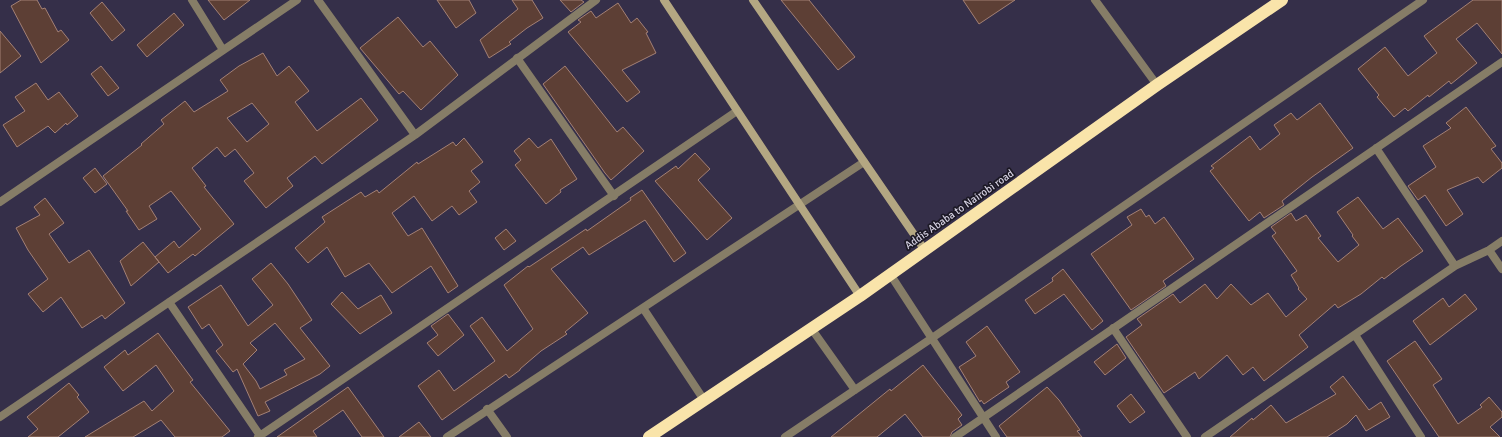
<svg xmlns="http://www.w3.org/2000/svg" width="1502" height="437" font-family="Signika,sans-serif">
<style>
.building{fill:#5d3f35;stroke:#a38075;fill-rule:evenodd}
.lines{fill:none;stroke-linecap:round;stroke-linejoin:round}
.street{stroke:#867d67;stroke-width:8}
.secondary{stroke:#b4a782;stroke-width:8}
.highway{stroke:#f9e4aa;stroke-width:12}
.labels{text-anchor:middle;stroke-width:3.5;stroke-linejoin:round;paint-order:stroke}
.street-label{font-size:11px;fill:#d5d1e2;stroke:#1c1925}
</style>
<rect width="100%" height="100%" fill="#352f49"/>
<!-- building -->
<path class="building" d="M21,0H37L42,9L45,8L58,32L61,30L69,40L41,63L11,6Z
M208,0H250L224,20Z
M437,0H469L476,13L456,28Z
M512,0H532L543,18L527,28L509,42L511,44L489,58L480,40L518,9Z
M560,0H581L584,2L571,12Z
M781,0H809L855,57L838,70Z
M963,0H1015L979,24Z
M1473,0H1502V54L1477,23L1456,39L1477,63L1451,84L1449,81L1429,97L1428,95L1408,111L1405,108L1394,117L1377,97L1379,95L1358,69L1385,47L1408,76L1437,53L1424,36Z
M102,2L125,30L112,41L90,13Z
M618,3L631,23L637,18L648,32L646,33L656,53L622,70L640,92L627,102L568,32L581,22L578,20L591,11L596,18Z
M174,13L184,25L147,57L137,45Z
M398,17L423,47L430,41L458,75L421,110L403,91L399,94L360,48Z
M0,31L21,56L0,73Z
M263,53L277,76L289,66L309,91L295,102L317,131L361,98L378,120L322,164L315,156L287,178L293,186L266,208L244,181L254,173L235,149L225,157L217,147L211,152L192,168L206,186L204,187L234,224L195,256L193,254L168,273L155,257L174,241L179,248L201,229L171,191L149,206L157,219L139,230L126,211H128L103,176L142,145L141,144L164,124L161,120L185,101L194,112L228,91L220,80L239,66ZM252,103L269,124L247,142L227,118Z
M101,66L119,88L108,96L91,74Z
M565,66L617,132L623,127L644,151L611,180L605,173L543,84Z
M36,83L48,100L59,92L78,116L67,125L66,123L55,133L48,126L17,147L3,125L25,111L15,97Z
M1320,103L1353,148L1312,177L1282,201L1284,205L1264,218L1260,212L1249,221L1210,171L1214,168L1211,166L1250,136L1260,150L1280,134L1274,125L1291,113L1297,120Z
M1466,107L1496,146L1491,149L1502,163V168L1483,183L1478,177L1447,190L1463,214L1446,226L1425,195L1418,200L1408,186L1436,167L1423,146L1451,128L1446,123Z
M464,138L483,162L471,171L480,182L469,191L477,202L459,215L452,206L432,221L414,196L392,213L408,236L422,228L458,286L448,293L431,266L392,293L369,263L345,277L327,247L308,263L295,248L325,222L322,217L361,192L365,197L377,190L379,193L417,162L418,164L453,142L456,146Z
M529,138L538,148L551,139L577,179L560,190L561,192L546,204L515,165L521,160L514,151Z
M695,153L710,169L698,180L732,218L707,240L655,181L676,166L678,169Z
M95,168L107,184L95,193L83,178Z
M642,190L686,253L674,262L645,220L589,255L583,247L551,269L588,313L565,332L567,334L541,351L520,369V370L509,378L506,374L442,420L418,386L439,370L454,391L495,361L470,326L482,317L507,351L533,329L504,285L528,266L529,267L586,229L587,231L631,200L630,198Z
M1358,197L1383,229L1398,218L1423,251L1401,266L1384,279L1382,277L1361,294L1338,308L1335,304L1299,335L1308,347L1264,381L1253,367L1243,375L1227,355L1199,379L1195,372L1164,393L1126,337L1142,325L1137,319L1173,294L1180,303L1205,284L1217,299L1231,284L1251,305L1268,293L1286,317L1307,299L1298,289L1299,288L1291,275L1297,271L1272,236L1276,233L1271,227L1291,213L1296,221L1306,215L1321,236L1318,238L1338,262L1359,245L1352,236L1353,235L1337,212Z
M45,198L64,223L49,234L69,263L89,250L125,303L105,319L102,315L82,328L61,297L43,312L28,294L48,279L28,250L16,228L40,215L34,207Z
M1141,209L1146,217L1149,215L1155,224L1164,217L1194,259L1163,281L1166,286L1131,310L1091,254L1132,225L1127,217Z
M506,229L516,241L504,250L495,238Z
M143,242L159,262L131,286L120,261Z
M271,263L288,284L312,320L300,328L330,366L320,374L265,402L270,411L258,416L237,369L233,372L216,351L223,345L209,324L202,329L188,307L221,285L248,326L273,305L252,279ZM275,323L305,359L284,370L287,375L260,389L256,381L243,364L257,350L250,343Z
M1063,269L1103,321L1092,330L1064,294L1035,314L1025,300L1053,281L1052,278Z
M342,292L358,309L381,295L392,313L360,334L331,304Z
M1465,294L1477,309L1430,345L1413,321L1443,298L1449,307Z
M448,314L464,335L438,356L427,343L438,335L431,326Z
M987,326L1020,372L1006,382L1009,387L984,404L981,400L980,402L959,367L976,356L966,342Z
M158,333L193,380L190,382L230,431L222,437H175L161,420L133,437H85L144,401L152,411L174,391L156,365L123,391L104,367L125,350L128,355Z
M1415,341L1442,379L1433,385L1458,424L1482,407L1480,405L1489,397L1502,412V417L1490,427L1500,437H1439L1387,361Z
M1117,344L1126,358L1105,375L1094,362Z
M923,365L962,415L958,419L962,425L952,432L950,437H923L905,414L877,437H831L890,389L891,391Z
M1343,376L1369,410L1381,402L1390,417L1366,431L1356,415L1347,424L1327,437H1230L1252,418L1253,420L1271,405L1286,423L1336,394L1330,387Z
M69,383L79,395L77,397L89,412L58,437H28L38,429L27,417Z
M348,387L384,437H362L343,410L313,431L317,437H277Z
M1047,387L1059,400L1080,430L1077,431L1082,437H1007L999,426Z
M1131,394L1145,412L1130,423L1117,406Z
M419,422L431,437H399Z"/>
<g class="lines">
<!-- street -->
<path class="street" d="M192,0L223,50
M318,0L415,135
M1095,0L1157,85
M517,58L614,196
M1376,148L1455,266
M0,202L297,0
M1489,250L1502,269
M890,274L996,437
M169,302L261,437
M643,308L704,400
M811,328L855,390
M1113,328L1187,437
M1355,335L1421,437
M487,409L507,437
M0,417L415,135L596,0
M258,437L737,111
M447,437L864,162
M785,437L932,338L1423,0
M955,437L1502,62
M1205,437L1455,266L1489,250L1502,241"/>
<!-- secondary -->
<path class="secondary" d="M664,0L860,296
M753,0L924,249"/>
<!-- highway -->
<path class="highway" d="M649,437L860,296L1157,85L1282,0"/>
</g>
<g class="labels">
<!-- street labels -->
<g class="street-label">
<text transform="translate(959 209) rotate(-35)" y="4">Addis Ababa to Nairobi road</text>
</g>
</g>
</svg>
